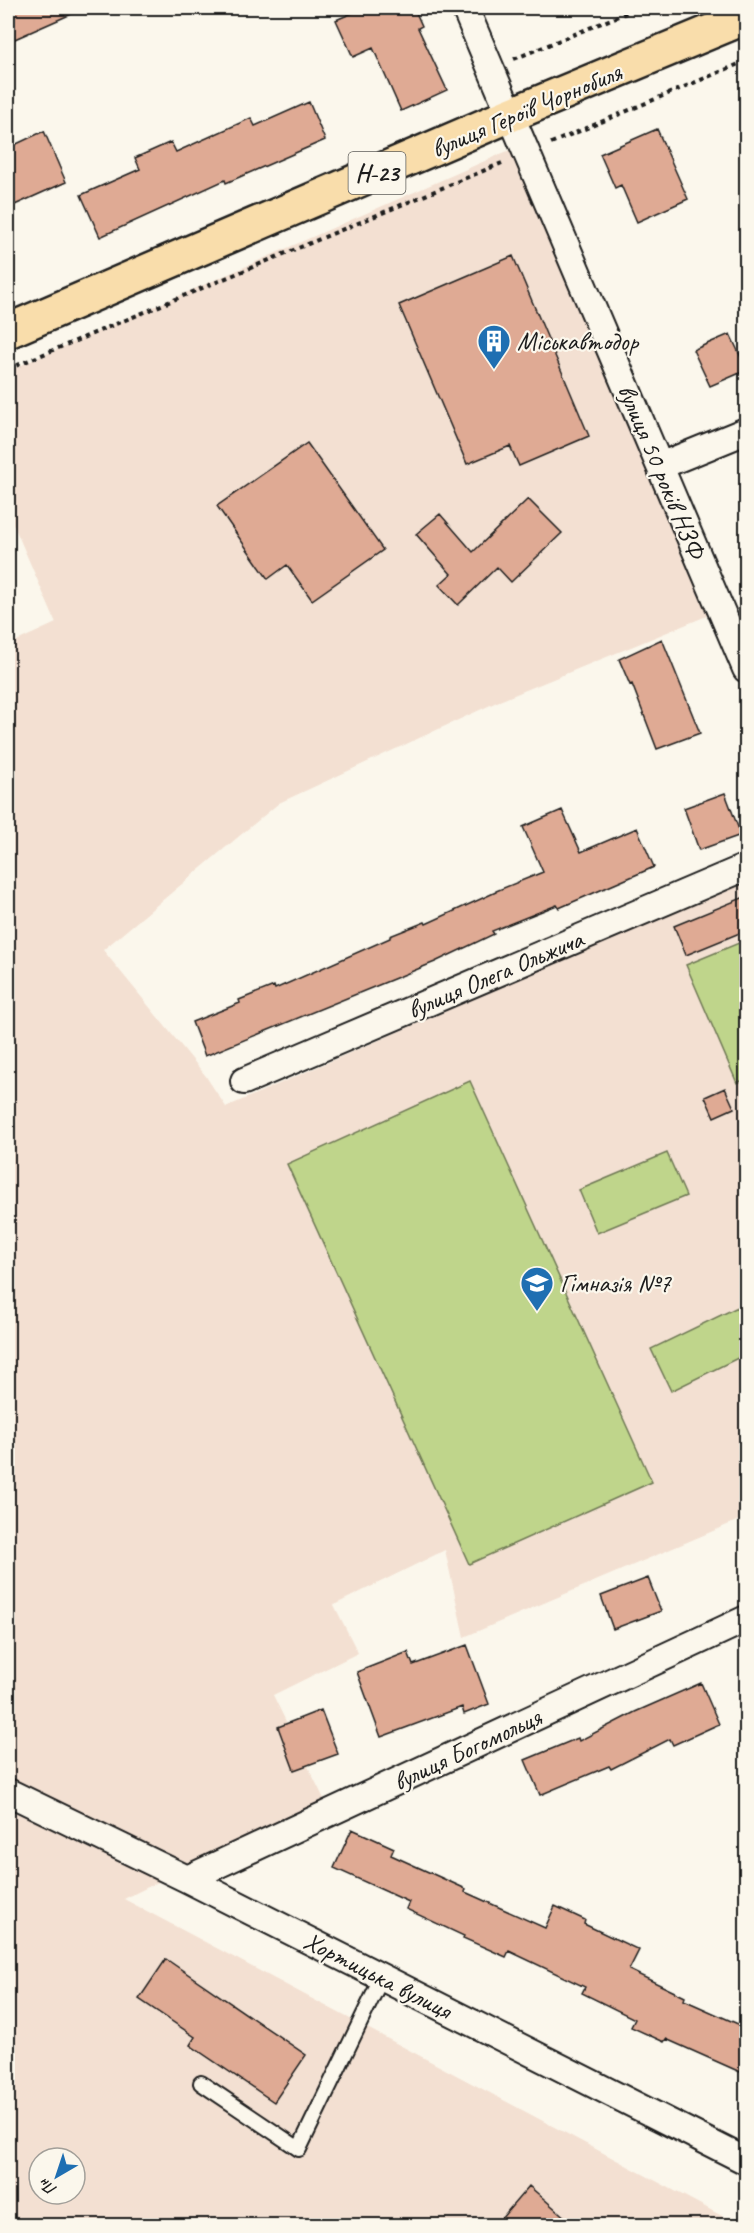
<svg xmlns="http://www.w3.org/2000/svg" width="754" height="2233" font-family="Caveat,sans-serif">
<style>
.built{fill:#f3e0d2;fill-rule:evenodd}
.green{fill:#bfd58b;stroke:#6e7854;stroke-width:1.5}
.building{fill:#dfaa94;stroke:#1c1c1c;stroke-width:1.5}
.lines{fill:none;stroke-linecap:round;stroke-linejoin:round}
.lane-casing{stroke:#1c1c1c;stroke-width:18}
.street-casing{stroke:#1c1c1c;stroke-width:30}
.primary-casing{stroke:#1c1c1c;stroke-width:38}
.path{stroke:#1c1c1c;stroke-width:4;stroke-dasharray:4.5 4.5;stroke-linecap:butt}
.lane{stroke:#fbf7ec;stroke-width:14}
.street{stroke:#fbf7ec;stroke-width:26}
.primary{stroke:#f9ddab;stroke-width:33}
.labels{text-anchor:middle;stroke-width:4.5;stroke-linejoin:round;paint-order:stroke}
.shield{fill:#fbf7ec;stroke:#5f5e5a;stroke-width:1.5}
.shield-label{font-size:24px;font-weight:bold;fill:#1c1c1c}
.street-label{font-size:26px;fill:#1c1c1c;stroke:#fbf7ec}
.poi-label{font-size:26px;fill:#1c1c1c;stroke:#fbf7ec;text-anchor:start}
</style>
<rect width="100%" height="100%" fill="#fbf7ec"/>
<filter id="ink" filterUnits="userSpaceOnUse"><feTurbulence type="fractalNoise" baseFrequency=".0167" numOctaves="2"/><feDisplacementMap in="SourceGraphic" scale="12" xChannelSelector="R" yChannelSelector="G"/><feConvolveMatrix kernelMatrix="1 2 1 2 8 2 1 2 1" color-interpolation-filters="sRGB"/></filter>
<g filter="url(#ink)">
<!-- built -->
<path class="built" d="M512,149L714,613L497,702L279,803L103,950L205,1075L226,1107L746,880V1517L464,1637L445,1550L334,1605L358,1653L273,1695L324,1799L124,1899L739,2225H8V645L56,623L8,512V371ZM39,2158H75V2194H39Z"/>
<!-- green -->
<path class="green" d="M746,940V1079L737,1083L686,965Z
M470,1081L652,1482L469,1564L287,1164Z
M667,1153L686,1196L597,1233L579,1190Z
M746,1303V1354L671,1391L651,1349Z"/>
<!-- building -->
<path class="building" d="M8,8H85L8,42Z
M364,8H414L422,26L418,28L447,90L401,111L373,48L353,57L336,20Z
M309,102L325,140L226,183L225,180L100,237L81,195L140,169L135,158L171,142L176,152L251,118L255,126Z
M657,129L688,199L637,222L621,185L615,188L600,154Z
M44,131L66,182L8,208V148Z
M513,256L589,436L519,466L510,446L467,464L399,305Z
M730,334L747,370L710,386L693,350Z
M307,443L383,550L312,600L287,565L268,579L217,506Z
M528,499L562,533L511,582L497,567L458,605L439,585L451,574L416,534L440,514L473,552Z
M662,639L700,733L657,749L632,684L630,685L619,659Z
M725,793L741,835L699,850L684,808Z
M562,810L581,852L637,828L654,867L559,908L557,905L492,931L494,934L435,962L205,1056L192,1022L240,1003L239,1000L274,986L275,989L390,938V936L425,922L426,924L496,892V891L543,872L523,827Z
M747,896V930L686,955L674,926Z
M725,1088L734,1108L714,1117L705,1097Z
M648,1578L661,1611L613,1629L601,1596Z
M467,1645L489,1704L464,1714L462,1707L381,1737L357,1672L408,1652L413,1665Z
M701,1683L719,1724L673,1745L670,1739L611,1769L609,1766L540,1795L525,1760L578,1738L579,1741L635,1712Z
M321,1710L338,1754L294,1770L278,1727Z
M352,1829L394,1848L391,1855L466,1889L465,1892L545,1928L555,1906L585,1920L584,1924L639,1950L629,1970L685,1997L684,2000L747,2028V2075L666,2039L664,2042L631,2027L635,2019L582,1993L585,1987L509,1951L506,1957L463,1938L464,1936L406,1909L409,1902L334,1868Z
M166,1959L306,2055L274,2102L190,2045L195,2037L139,1999Z
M529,2186L575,2226H495Z"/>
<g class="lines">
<defs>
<path id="lane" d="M201,2083L299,2149L382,1977"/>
<path id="street" d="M465,8L746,669
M660,466L746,431
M244,1081L746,867
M8,1792L187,1879L746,2161
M187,1879L746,1619"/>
<path id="primary" d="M8,331L510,115L746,17"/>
</defs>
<!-- lane casing -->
<use href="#lane" class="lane-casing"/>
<!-- street casing -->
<use href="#street" class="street-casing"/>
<!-- primary casing -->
<use href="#primary" class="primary-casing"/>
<!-- path -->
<path class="path" d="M514,59L638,8
M551,143L746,61
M8,369L502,163"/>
<!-- lane -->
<use href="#lane" class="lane"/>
<!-- street -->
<use href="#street" class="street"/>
<!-- primary -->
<use href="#primary" class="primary"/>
</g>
</g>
<!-- icons -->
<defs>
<symbol id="building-pin" viewBox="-11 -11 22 30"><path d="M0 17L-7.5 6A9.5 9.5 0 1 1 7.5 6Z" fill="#1f6fb2" stroke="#fbf7ec"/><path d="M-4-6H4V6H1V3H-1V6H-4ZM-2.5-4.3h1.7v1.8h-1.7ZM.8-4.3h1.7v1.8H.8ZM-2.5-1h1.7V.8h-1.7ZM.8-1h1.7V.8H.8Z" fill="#fff"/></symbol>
<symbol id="school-pin" viewBox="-11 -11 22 30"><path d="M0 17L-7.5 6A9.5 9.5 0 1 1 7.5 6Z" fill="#1f6fb2" stroke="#fbf7ec"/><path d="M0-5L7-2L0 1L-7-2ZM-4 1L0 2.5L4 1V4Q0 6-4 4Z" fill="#fff"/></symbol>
</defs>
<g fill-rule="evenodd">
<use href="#building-pin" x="475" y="322" width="38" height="52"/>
<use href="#school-pin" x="518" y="1264" width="38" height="52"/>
</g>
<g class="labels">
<!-- shield labels -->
<rect class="shield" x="348.5" y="152" width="57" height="42" rx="4.5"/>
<g class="shield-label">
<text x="377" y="181">Н-23</text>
</g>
<!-- street labels -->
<g class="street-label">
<text transform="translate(526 110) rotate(-23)" y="9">вулиця Героїв Чорнобиля</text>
<text transform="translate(662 471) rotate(67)" y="9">вулиця 50 років НЗФ</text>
<text transform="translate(495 974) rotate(-23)" y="9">вулиця Олега Ольжича</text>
<text transform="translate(467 1749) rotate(-25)" y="9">вулиця Богомольця</text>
<text transform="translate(378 1975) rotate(27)" y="9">Хортицька вулиця</text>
</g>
<!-- poi labels -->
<g class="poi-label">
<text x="517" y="350">Міськавтодор</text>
<text x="560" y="1292">Гімназія №7</text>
</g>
</g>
<!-- margin -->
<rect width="754" height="2233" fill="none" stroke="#fbf7ec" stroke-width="30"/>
<rect x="15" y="15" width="724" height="2203" fill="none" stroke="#1c1c1c" stroke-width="2" filter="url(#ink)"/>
<!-- north arrow -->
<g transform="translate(57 2176) rotate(219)"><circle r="28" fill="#fbf7ec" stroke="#a29f99" stroke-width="1.5"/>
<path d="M0-4.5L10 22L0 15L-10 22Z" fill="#1f6fb2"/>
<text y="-9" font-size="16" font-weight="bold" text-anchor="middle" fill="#1c1c1c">Пн</text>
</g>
</svg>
